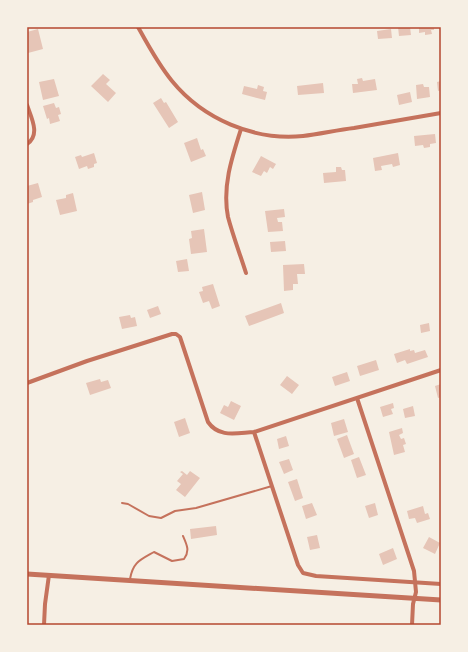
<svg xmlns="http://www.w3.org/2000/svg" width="468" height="652" font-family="'Fira Sans',sans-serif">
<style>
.building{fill:#e6c5b7}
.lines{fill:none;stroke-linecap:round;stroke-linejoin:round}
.service{stroke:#c5725c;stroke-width:2}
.minor{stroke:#c5725c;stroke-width:4}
.tertiary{stroke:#c5725c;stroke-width:5}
.neatline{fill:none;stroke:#b5482f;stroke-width:1.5}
</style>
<rect width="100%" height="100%" fill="#f6efe4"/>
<!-- building -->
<path class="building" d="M398,27H410L411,35L399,36Z
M419,27H434V30H431L432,34L425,35V32L419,33Z
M38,29L43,49L28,53L27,32Z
M391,29L392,38L378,39L377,31Z
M103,74L110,80L106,84L116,93L108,102L91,86Z
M362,78L363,81L375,79L377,90L353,93L352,84H358L357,79Z
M54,79L59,96L43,100L39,82Z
M441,81V90L438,91L437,82Z
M323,83L324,93L298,95L297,86Z
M423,84L424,87H429L430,97L417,99L416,85Z
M258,85L264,87L263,91L267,92L265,100L242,94L244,86L257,89Z
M410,92L412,102L399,105L397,95Z
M161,98L164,103L166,102L178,122L169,128L153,103Z
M54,103L56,108L59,107L61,114L58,115L60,121L50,124L49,118L47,119L43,106Z
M435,134L436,143L430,144V147L424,148L423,145L415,146L414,136Z
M197,138L201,150L203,149L206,156L191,162L184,143Z
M94,153L97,163L94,164V167L88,169L87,166L79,169L75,157L81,155L82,157Z
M398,153L400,165L393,167L392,164L381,166L382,170L375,171L373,158Z
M261,156L276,164L273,169L270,167L267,173L264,171L261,176L252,172Z
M336,167H341L342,170H345L346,181L324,183L323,173L336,172Z
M38,183L42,197L33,200V202L27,204V186Z
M202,192L205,210L193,213L189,195Z
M73,193L77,211L60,215L56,200L66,198V195Z
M284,209L285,217L277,218L278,222H282L283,231L268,232L265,211Z
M204,229L207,252L191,254L189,239L192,238L191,231Z
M285,241L286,251L271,252L270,242Z
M187,259L189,271L178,272L176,261Z
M304,264L305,274H297L298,284H293V290L284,291L283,265Z
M213,284L220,306L212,309L209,301L203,303L199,292L203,291L202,287Z
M281,303L284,313L249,326L245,316Z
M158,306L161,314L150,318L147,310Z
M130,315L131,318L135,317L137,326L122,329L119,317Z
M429,323L430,331L421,333L420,325Z
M410,349V351L414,350L415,353L425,350L428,357L407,364L405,360L397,363L394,354Z
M376,360L379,370L360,376L357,366Z
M347,372L350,381L335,386L332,377Z
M287,376L299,385L292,394L280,385Z
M100,379L101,382L108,380L111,388L90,395L86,383Z
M441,384V397L438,398L435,386Z
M231,401L241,406L234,420L220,413L224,405L228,407Z
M393,403L394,408L391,409L393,414L383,417L380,407Z
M413,406L415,416L405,418L403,409Z
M185,418L190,433L179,437L174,422Z
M344,419L348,432L334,436L331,423Z
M402,428L403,433L399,435L401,439L404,438L406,444L403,445L405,452L394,455L389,432Z
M347,435L354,454L344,458L337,439Z
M286,436L289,446L279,449L277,439Z
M359,457L366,475L357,478L351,460Z
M289,459L293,470L284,474L279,462Z
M182,471L187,475L190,471L200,478L185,497L176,490L181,484L177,481L183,474L180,472Z
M297,479L303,498L295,501L288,482Z
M312,503L317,515L306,519L302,506Z
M375,503L378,515L369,518L365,506Z
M423,506L425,514L428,513L430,519L417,523L415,518L409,519L407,511Z
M216,526L217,535L191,539L190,529Z
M317,535L320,548L310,550L307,537Z
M429,537L440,543L435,554L423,548Z
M393,548L397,559L383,565L379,554Z"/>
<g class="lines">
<!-- service -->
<path class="service" d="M122,503L128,504L149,516L161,518L175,511L196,508L272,486
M130,579C133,562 140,560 154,552L172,561L184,559C190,551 187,545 183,536"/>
<!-- minor -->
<path class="minor" d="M138,27C148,45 158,64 172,81C203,119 254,141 303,136C320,134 337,130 354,128C383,123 412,118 441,113
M27,105C31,117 41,135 27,144
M241,129C232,157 222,187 228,217C233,236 240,254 246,273
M27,383L87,361L172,334H176L180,337L208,422C219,438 236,433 254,432L441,370
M357,398L414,571L416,592L413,604L412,625
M254,432L298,565L303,573L316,576L441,584
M44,625L45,604L49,575"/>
<!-- tertiary -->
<path class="tertiary" d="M27,574L441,600"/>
</g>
<!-- border -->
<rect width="468" height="652" fill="none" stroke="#f6efe4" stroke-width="56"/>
<rect x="28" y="28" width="412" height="596" class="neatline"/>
</svg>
